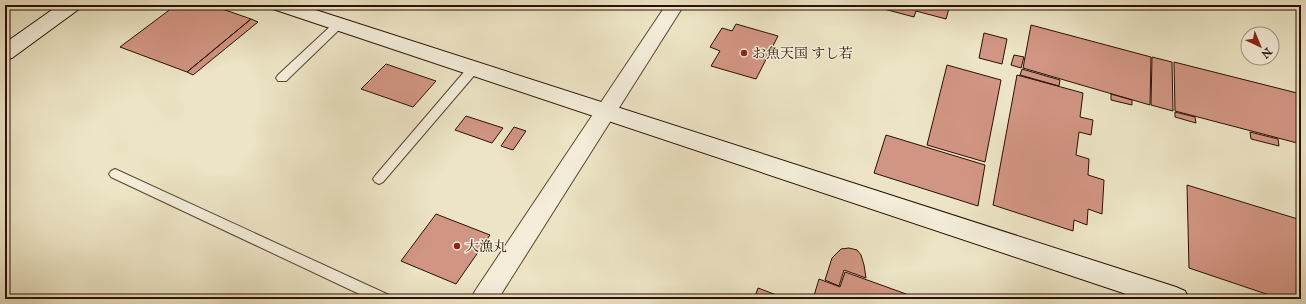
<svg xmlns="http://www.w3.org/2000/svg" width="1306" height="304" font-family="'IM FELL English','Noto Serif JP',serif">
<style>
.building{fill:#d19583;stroke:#2a1003}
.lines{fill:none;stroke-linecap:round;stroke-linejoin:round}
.lane-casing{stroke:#5a4533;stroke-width:2}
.street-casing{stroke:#5a4533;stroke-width:2}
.secondary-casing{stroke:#2a1003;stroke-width:2}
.lane{fill:#f3edd9;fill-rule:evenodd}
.street{fill:#f3edd9;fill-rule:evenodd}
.secondary{fill:#f3edd9;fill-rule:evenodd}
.poi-dot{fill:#8f2418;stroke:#f3edd9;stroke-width:1.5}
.labels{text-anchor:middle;stroke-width:3;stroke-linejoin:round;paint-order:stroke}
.poi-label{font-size:14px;fill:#2a1003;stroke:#f3edd9;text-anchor:start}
</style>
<rect width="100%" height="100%" fill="#ece4c4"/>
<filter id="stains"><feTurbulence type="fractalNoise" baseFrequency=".005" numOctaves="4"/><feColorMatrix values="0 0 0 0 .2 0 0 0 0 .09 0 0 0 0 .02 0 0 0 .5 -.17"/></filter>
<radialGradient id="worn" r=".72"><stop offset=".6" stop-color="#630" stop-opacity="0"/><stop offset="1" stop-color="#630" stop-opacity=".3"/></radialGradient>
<!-- building -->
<path class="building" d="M176,5H211L251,19L187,72L120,47Z
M869,5H950L946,19L916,11L914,17Z
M251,19L258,22L193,75L187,72Z
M736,24L778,36L756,79L711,66L720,51L710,47L722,28L732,31Z
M1031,25L1151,57L1150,105L1023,68Z
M984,33L1007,39L1002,64L979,58Z
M1014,55L1024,57L1021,68L1011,65Z
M1152,57L1172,62L1173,111L1151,105Z
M1174,62L1301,94V144L1175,111Z
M386,64L436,81L413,107L361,89Z
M947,65L1001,80L985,162L927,145Z
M1022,69L1060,80L1059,86L1020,75Z
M1017,75L1083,93L1080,117L1093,120L1091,135L1079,132L1076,155L1089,159L1088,175L1104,180L1102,214L1088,209L1087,225L1074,220L1073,231L993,205Z
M1111,94L1132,100V105L1111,100Z
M1175,112L1195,117L1196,123L1175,117Z
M466,116L503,128L492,143L455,130Z
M514,127L526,131L513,150L501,146Z
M1250,132L1278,139L1279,146L1251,139Z
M886,135L985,165L978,206L874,173Z
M1187,185L1301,220V299H1281L1189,268Z
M436,214L490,235L456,284L401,261Z
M849,248L857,250L861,255L864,265L866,278L844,270L839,286L825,280L832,258L841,249Z
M845,272L920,299H813L819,279L840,287Z
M758,288L787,299H754Z"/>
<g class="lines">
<defs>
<path id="lane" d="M339,21L343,22L344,24L343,26L286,81H278L276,78L278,75L335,22Z
M474,64L478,65L479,68L478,71L383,182L379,184L375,182L373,179L375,176L470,65Z
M115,169L389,295L391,299H370L111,177L109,174L111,171Z"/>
<path id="street" d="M666,5H684L498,299H471L475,291Z"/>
<path id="secondary" d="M59,5H81L79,9L12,58L5,60V43Z
M271,5H300L1176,287L1185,291L1189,299H1141L273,9Z"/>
</defs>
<!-- lane casing -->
<use href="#lane" class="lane-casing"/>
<!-- street casing -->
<use href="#street" class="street-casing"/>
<!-- secondary casing -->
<use href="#secondary" class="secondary-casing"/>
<!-- lane -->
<use href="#lane" class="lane"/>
<!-- street -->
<use href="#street" class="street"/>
<!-- secondary -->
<use href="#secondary" class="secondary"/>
</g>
<!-- markers -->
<g class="poi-dot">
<circle cx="744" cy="53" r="4"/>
<circle cx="457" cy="246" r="4"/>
</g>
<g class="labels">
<!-- poi labels -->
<g class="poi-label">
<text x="752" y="58">お魚天国 すし若</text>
<text x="465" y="251">大漁丸</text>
</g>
</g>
<!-- margin -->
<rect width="1306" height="304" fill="none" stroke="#ece4c4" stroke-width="20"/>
<rect x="6" y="6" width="1294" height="292" fill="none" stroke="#2a1003" stroke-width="2"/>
<rect x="10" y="10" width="1286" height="284" fill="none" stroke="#2a1003"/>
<!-- north arrow -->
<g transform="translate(1260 46) rotate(136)"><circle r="19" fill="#f3edd9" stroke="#a39583"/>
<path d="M0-3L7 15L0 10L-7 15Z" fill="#8f2418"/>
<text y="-6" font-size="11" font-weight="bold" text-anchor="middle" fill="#2a1003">N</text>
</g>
<rect width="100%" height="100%" filter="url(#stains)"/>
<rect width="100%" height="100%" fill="url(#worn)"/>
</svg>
